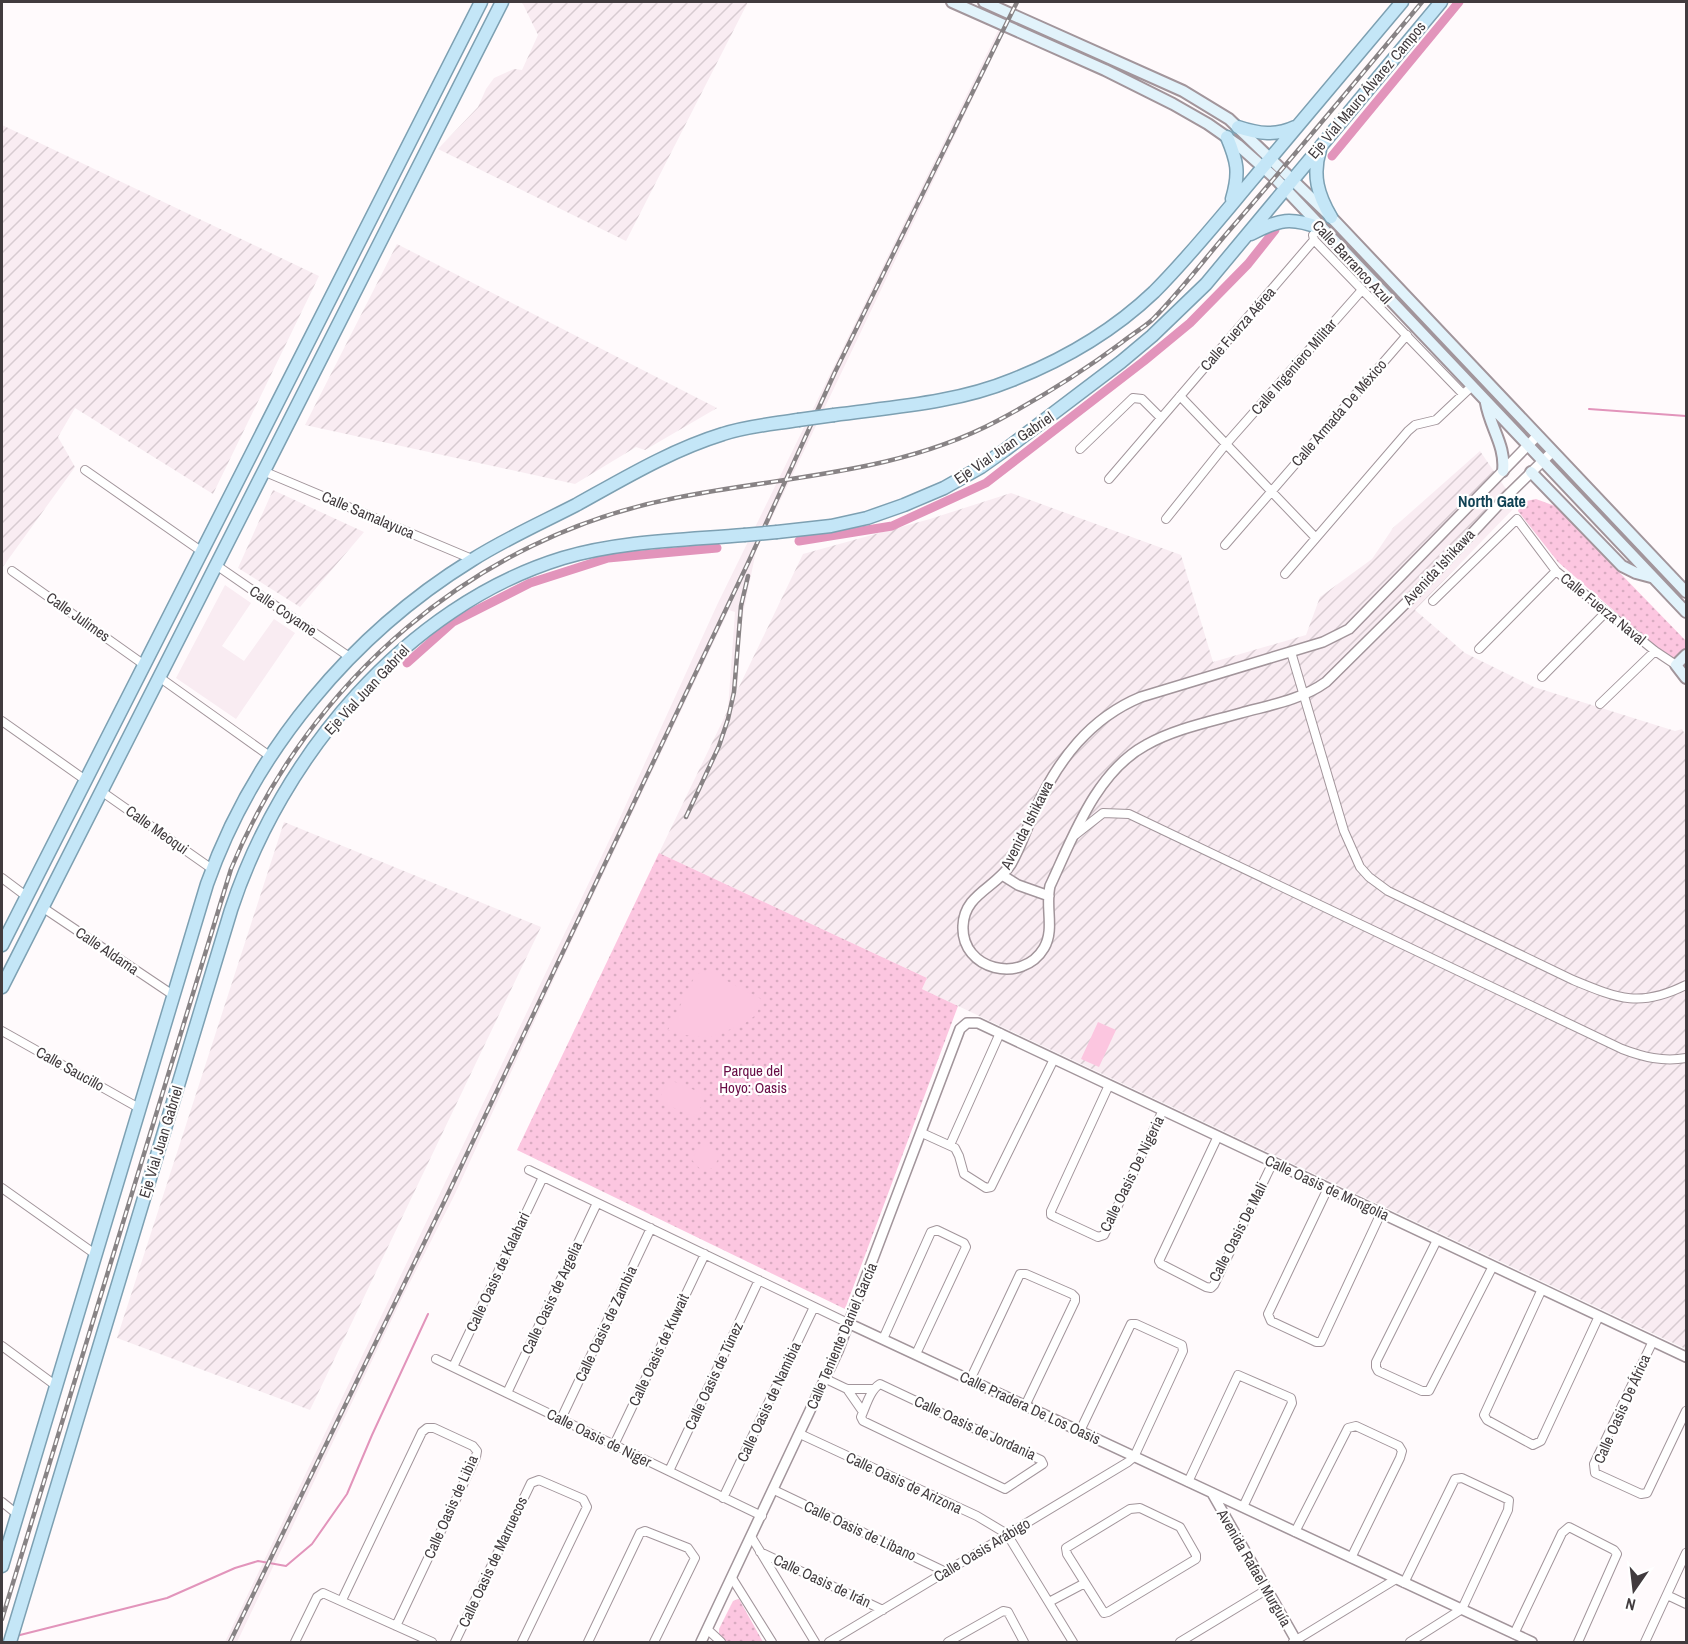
<svg xmlns="http://www.w3.org/2000/svg" width="1688" height="1644" font-family="'Archivo Narrow',sans-serif">
<style>
.built{fill:#f9ecf2}
.industrial{fill:url(#industrial-furrows)}
.park{fill:url(#park-dots)}
.garden{fill:#fcc6e0}
.lines{fill:none;stroke-linecap:round;stroke-linejoin:round}
.stream{stroke:#e294bb;stroke-width:2}
.canal{stroke:#e294bb;stroke-width:9}
.minor-casing{stroke:#a2959b;stroke-width:10}
.tertiary-casing{stroke:#a2959b;stroke-width:12}
.secondary-casing{stroke:#a2959b;stroke-width:14}
.primary-casing{stroke:#7da0b2;stroke-width:15}
.minor{stroke:#fff;stroke-width:8}
.tertiary{stroke:#fff;stroke-width:9}
.secondary{stroke:#e2f3fb;stroke-width:10}
.primary{stroke:#c4e6f7;stroke-width:12}
.rail-casing{stroke:#888385;stroke-width:4.5}
.rail{stroke:#fff;stroke-width:2;stroke-dasharray:7;stroke-linecap:butt}
.primary-bridge-casing{stroke:#7da0b2;stroke-width:15;stroke-linecap:butt}
.primary-bridge{stroke:#c4e6f7;stroke-width:12}
.labels{text-anchor:middle;stroke-width:4.5;stroke-linejoin:round;paint-order:stroke}
.street-label{font-size:15px;fill:#413b3e;stroke:#fff}
.park-label{font-size:15px;fill:#680c45;stroke:#fff}
.neighbourhood-label{font-size:16px;font-weight:bold;fill:#104254;stroke:#fff}
</style>
<defs>
<pattern id="industrial-furrows" width="10" height="10" patternUnits="userSpaceOnUse" patternTransform="scale(1.5)"><rect width="10" height="10" fill="#f9ecf2"/><path d="M-1 1l2-2M0 10L10 0M9 11l2-2" fill="none" stroke="#d7cbd1"/></pattern>
<pattern id="park-dots" width="8" height="8" patternUnits="userSpaceOnUse" patternTransform="scale(1.5)"><rect width="8" height="8" fill="#fcc6e0"/><path d="M2 2h.1M6 6h.1" fill="none" stroke="#d9abc1" stroke-width="1.8" stroke-linecap="round"/></pattern>
</defs>
<rect width="100%" height="100%" fill="#fffafc"/>
<!-- built -->
<path class="built" d="M999,29L1004,33L756,551L743,614L739,649L738,687L728,709L735,612L729,610L565,955L454,1196L404,1294L237,1642H225L618,822L717,605Z
M225,585L251,603L222,646L244,661L274,619L295,633L236,719L176,678Z"/>
<!-- industrial -->
<path class="industrial" d="M522,2H748L626,241L438,149L478,107L486,89L494,78L514,69L522,70L538,35Z
M2,125L319,276L213,494L75,408L58,437L75,467L2,568Z
M397,244L717,408L645,450L636,447L575,484L305,425Z
M1480,451L1517,505L1415,610L1465,653L1534,687L1675,731L1682,729L1686,736V1349L922,989L927,978L659,853L803,554L930,519L1011,493L1181,555L1213,662L1306,635L1320,597L1372,559L1393,528Z
M273,490L364,532L300,607L238,568Z
M284,822L541,927L310,1410L117,1338Z"/>
<!-- park -->
<path class="park" d="M1536,499L1555,506L1686,641V649L1674,663L1558,562L1518,511L1521,502Z
M659,853L927,978L922,989L958,1006L845,1309L517,1150Z
M738,1599H739L763,1642H727L719,1635V1629L733,1601Z"/>
<!-- garden -->
<path class="garden" d="M708,971L761,999L757,1014L744,1024L708,1038L685,1035L668,1030L696,974Z
M1098,1022L1116,1030L1099,1067L1081,1059Z
M668,1079L706,1095L696,1118L659,1101Z
M699,1145L711,1146L720,1156L713,1168L701,1170L692,1160Z"/>
<g class="lines">
<!-- stream -->
<path class="stream" d="M1589,409L1686,416
M16,1636L167,1598L235,1568L258,1561L286,1566L312,1544L347,1494L372,1435L428,1314"/>
<!-- canal -->
<path class="canal" d="M1332,156L1459,2
M799,541L892,526L986,483L1144,361L1190,323L1248,264L1275,230
M407,663L453,622L530,583L608,558L717,548"/>
<defs>
<path id="minor" d="M1314,240L1463,394
M1180,396L1315,537
M1080,449L1133,398L1142,399L1161,418
M85,470L201,551
M263,471L472,559
M1109,479L1314,240L1313,235L1320,228
M1166,519L1226,444L1362,290
M1225,545L1407,335
M216,565L351,658
M12,571L143,664
M1285,574L1408,431L1415,425L1436,420L1471,387
M1433,601L1517,519L1556,571L1655,651L1676,665
M1479,649L1556,571
M1291,652L1344,831L1360,867L1369,877L1388,891L1573,980C1619,999 1640,1008 1686,985
M159,677L271,757
M1542,677L1606,612
M1600,704L1655,651
M2,721L84,779
M101,791L212,869
M1075,835L1103,813L1129,814L1622,1049C1643,1057 1663,1062 1686,1058
M2,878L26,896
M42,907L173,995
M2,1031L139,1108
M1109,1085L1051,1211V1215L1055,1217L1098,1237L1104,1235L1163,1110
M922,1133L955,1148L959,1156L964,1174L986,1188L991,1187L1054,1059
M1218,1136L1159,1261L1161,1264L1206,1287L1211,1288L1214,1285L1273,1162
M950,1145L1000,1033
M529,1170L850,1324
M2,1188L95,1254
M1328,1188L1268,1314L1271,1321L1316,1342H1321L1381,1213
M1437,1240L1376,1362V1367L1378,1371L1422,1391H1429L1493,1266
M1542,1289L1484,1415L1487,1420L1533,1445L1541,1441L1599,1316
M883,1339L931,1232L937,1230L964,1243L966,1247L916,1354
M1653,1341L1594,1464L1595,1473L1641,1494L1647,1493L1686,1411
M2,1346L55,1385
M436,1359L762,1516
M453,1367L543,1177
M826,1379L847,1389H874
M970,1380L1020,1274H1026L1072,1294L1075,1297V1301L1025,1406
M880,1384L1041,1460L1043,1464L1005,1489L863,1421L861,1417C866,1406 870,1390 880,1384Z
M847,1389L863,1412
M507,1393L597,1203
M561,1419L651,1228
M800,1434L977,1516L1007,1534L1073,1642
M614,1445L705,1254
M669,1471L759,1280
M1188,1482L1238,1375L1291,1398L1292,1403L1243,1507
M774,1490L946,1572
M723,1498L814,1307
M2,1502L17,1514
M1140,1508L1180,1527L1196,1555V1559L1108,1612L1104,1613L1067,1554L1066,1548L1130,1509Z
M1295,1532L1348,1428L1356,1426L1399,1446L1402,1451L1400,1458L1351,1558
M752,1538L815,1642
M760,1552L883,1610
M732,1578L772,1642
M1404,1583L1455,1479L1462,1478L1509,1500L1508,1510L1462,1609L1410,1642
M1667,1595L1686,1604
M342,1600L422,1432L427,1428H434L473,1446L477,1451L476,1457L396,1626
M1049,1602L1085,1583
M707,1629L721,1642
M1514,1634L1562,1533L1569,1527L1614,1550L1617,1554L1578,1642
M295,1642L317,1597L323,1593L432,1642
M455,1642L531,1483L539,1480L583,1499L587,1507L522,1642
M588,1642L640,1533L645,1531L688,1548L695,1558L654,1642
M829,1642L1128,1462L1134,1457L1183,1351L1182,1345L1136,1324H1131L1080,1431
M948,1642L1003,1611L1008,1612L1024,1642
M1180,1642L1266,1590
M1293,1642L1396,1579
M1645,1642L1686,1553"/>
<path id="tertiary" d="M1537,436L1349,629L1323,642L1141,697C1090,718 1058,760 1035,810C1027,827 1021,847 1011,864C996,888 964,894 963,926C961,970 1022,985 1044,948C1055,929 1045,907 1050,886C1073,837 1096,772 1146,745C1174,729 1209,722 1241,713C1270,705 1301,700 1326,682L1418,591L1504,499L1552,452
M1002,875L1018,885L1049,896
M850,1324L1532,1642
M1212,1493L1297,1642
M701,1642L838,1351L960,1029L967,1023H978L1686,1357"/>
<path id="secondary" d="M952,2L1105,70L1173,104L1208,124L1238,145L1275,178L1686,612
M984,2L1183,91L1229,119L1331,217L1686,592
M1486,403C1490,427 1506,446 1503,471
M1531,472L1622,566L1636,573L1651,577
M1686,655L1676,665L1686,678"/>
<path id="primary" d="M1238,127C1259,134 1276,136 1295,127
M1227,137C1237,161 1240,172 1232,199
M1320,150C1312,175 1318,195 1331,217
M1251,234C1279,219 1291,217 1320,228
M834,415C893,407 956,403 1012,380C1063,360 1114,330 1154,292C1189,257 1221,217 1253,179C1303,120 1353,61 1402,2
M777,532L831,526L867,518L904,505L944,488L981,467L1005,450L1121,362L1152,336L1206,284L1441,2
M2,945L481,2
M2,987L502,2
M2,1566L207,884C254,751 352,634 472,560C505,539 541,523 576,505C623,479 671,450 723,434C747,426 773,424 798,420
M10,1642L231,910C281,757 406,606 563,558C621,541 684,540 744,535"/>
</defs>
<!-- minor casing -->
<use href="#minor" class="minor-casing"/>
<!-- tertiary casing -->
<use href="#tertiary" class="tertiary-casing"/>
<!-- secondary casing -->
<use href="#secondary" class="secondary-casing"/>
<!-- primary casing -->
<use href="#primary" class="primary-casing"/>
<!-- minor -->
<use href="#minor" class="minor"/>
<!-- tertiary -->
<use href="#tertiary" class="tertiary"/>
<!-- secondary -->
<use href="#secondary" class="secondary"/>
<!-- primary -->
<use href="#primary" class="primary"/>
<defs>
<path id="rail" d="M686,817L719,746L728,719L734,692L741,606L748,576
M2,1619L231,869C309,681 474,537 675,498C784,476 897,474 997,421C1040,398 1082,372 1121,343C1131,335 1143,328 1152,320C1179,293 1203,261 1228,232C1294,156 1358,79 1422,2
M230,1642L446,1198L748,563L835,372L1017,2"/>
</defs>
<!-- rail casing -->
<use href="#rail" class="rail-casing"/>
<!-- rail -->
<use href="#rail" class="rail"/>
<defs>
<path id="primary-bridge" d="M798,420L834,415
M744,535L777,532"/>
</defs>
<!-- primary-bridge casing -->
<use href="#primary-bridge" class="primary-bridge-casing"/>
<!-- primary-bridge -->
<use href="#primary-bridge" class="primary-bridge"/>
</g>
<g class="labels">
<!-- street labels -->
<g class="street-label">
<text transform="translate(1367 90) rotate(-50)" y="5">Eje Vial Mauro Álvarez Campos</text>
<text transform="translate(1352 262) rotate(47)" y="5">Calle Barranco Azul</text>
<text transform="translate(1238 329) rotate(-49)" y="5">Calle Fuerza Aérea</text>
<text transform="translate(1294 367) rotate(-49)" y="5">Calle Ingeniero Militar</text>
<text transform="translate(1339 413) rotate(-49)" y="5">Calle Armada De México</text>
<text transform="translate(1004 448) rotate(-34)" y="5">Eje Vial Juan Gabriel</text>
<text transform="translate(368 515) rotate(23)" y="5">Calle Samalayuca</text>
<text transform="translate(1439 567) rotate(-47)" y="5">Avenida Ishikawa</text>
<text transform="translate(1603 609) rotate(39)" y="5">Calle Fuerza Naval</text>
<text transform="translate(283 611) rotate(34)" y="5">Calle Coyame</text>
<text transform="translate(78 617) rotate(35)" y="5">Calle Julimes</text>
<text transform="translate(367 690) rotate(-47)" y="5">Eje Vial Juan Gabriel</text>
<text transform="translate(1027 825) rotate(-63)" y="5">Avenida Ishikawa</text>
<text transform="translate(157 830) rotate(35)" y="5">Calle Meoqui</text>
<text transform="translate(107 951) rotate(34)" y="5">Calle Aldama</text>
<text transform="translate(70 1069) rotate(29)" y="5">Calle Saucillo</text>
<text transform="translate(161 1142) rotate(-73)" y="5">Eje Vial Juan Gabriel</text>
<text transform="translate(1132 1174) rotate(-64)" y="5">Calle Oasis De Nigeria</text>
<text transform="translate(1327 1188) rotate(25)" y="5">Calle Oasis de Mongolia</text>
<text transform="translate(1238 1232) rotate(-63)" y="5">Calle Oasis De Mali</text>
<text transform="translate(498 1272) rotate(-65)" y="5">Calle Oasis de Kalahari</text>
<text transform="translate(552 1298) rotate(-65)" y="5">Calle Oasis de Argelia</text>
<text transform="translate(606 1324) rotate(-65)" y="5">Calle Oasis de Zambia</text>
<text transform="translate(842 1336) rotate(-67)" y="5">Calle Teniente Daniel García</text>
<text transform="translate(659 1350) rotate(-65)" y="5">Calle Oasis de Kuwait</text>
<text transform="translate(714 1376) rotate(-65)" y="5">Calle Oasis de Túnez</text>
<text transform="translate(769 1402) rotate(-65)" y="5">Calle Oasis de Namibia</text>
<text transform="translate(1030 1408) rotate(25)" y="5">Calle Pradera De Los Oasis</text>
<text transform="translate(1622 1409) rotate(-66)" y="5">Calle Oasis De África</text>
<text transform="translate(975 1428) rotate(25)" y="5">Calle Oasis de Jordania</text>
<text transform="translate(599 1438) rotate(26)" y="5">Calle Oasis de Niger</text>
<text transform="translate(904 1483) rotate(25)" y="5">Calle Oasis de Arizona</text>
<text transform="translate(451 1507) rotate(-66)" y="5">Calle Oasis de Libia</text>
<text transform="translate(860 1531) rotate(25)" y="5">Calle Oasis de Líbano</text>
<text transform="translate(982 1550) rotate(-31)" y="5">Calle Oasis Arábigo</text>
<text transform="translate(493 1562) rotate(-65)" y="5">Calle Oasis de Marruecos</text>
<text transform="translate(1254 1568) rotate(60)" y="5">Avenida Rafael Murguía</text>
<text transform="translate(822 1581) rotate(25)" y="5">Calle Oasis de Irán</text>
</g>
<!-- park labels -->
<g class="park-label">
<text x="753" y="1076">Parque del<tspan x="753" dy="17">Hoyo: Oasis</tspan></text>
</g>
<!-- neighbourhood labels -->
<g class="neighbourhood-label">
<text x="1492" y="507">North Gate</text>
</g>
</g>
<!-- border -->
<rect width="1688" height="1644" fill="none" stroke="#413b3e" stroke-width="6"/>
<!-- north arrow -->
<g transform="translate(1634 1590) rotate(194)" stroke="#ffffff" stroke-width="4.5" paint-order="stroke">
<path d="M0-4.5L10 22L0 15L-10 22Z" fill="#413b3e"/>
<text y="-9" font-size="16" font-weight="bold" text-anchor="middle" fill="#413b3e">N</text>
</g>
</svg>
